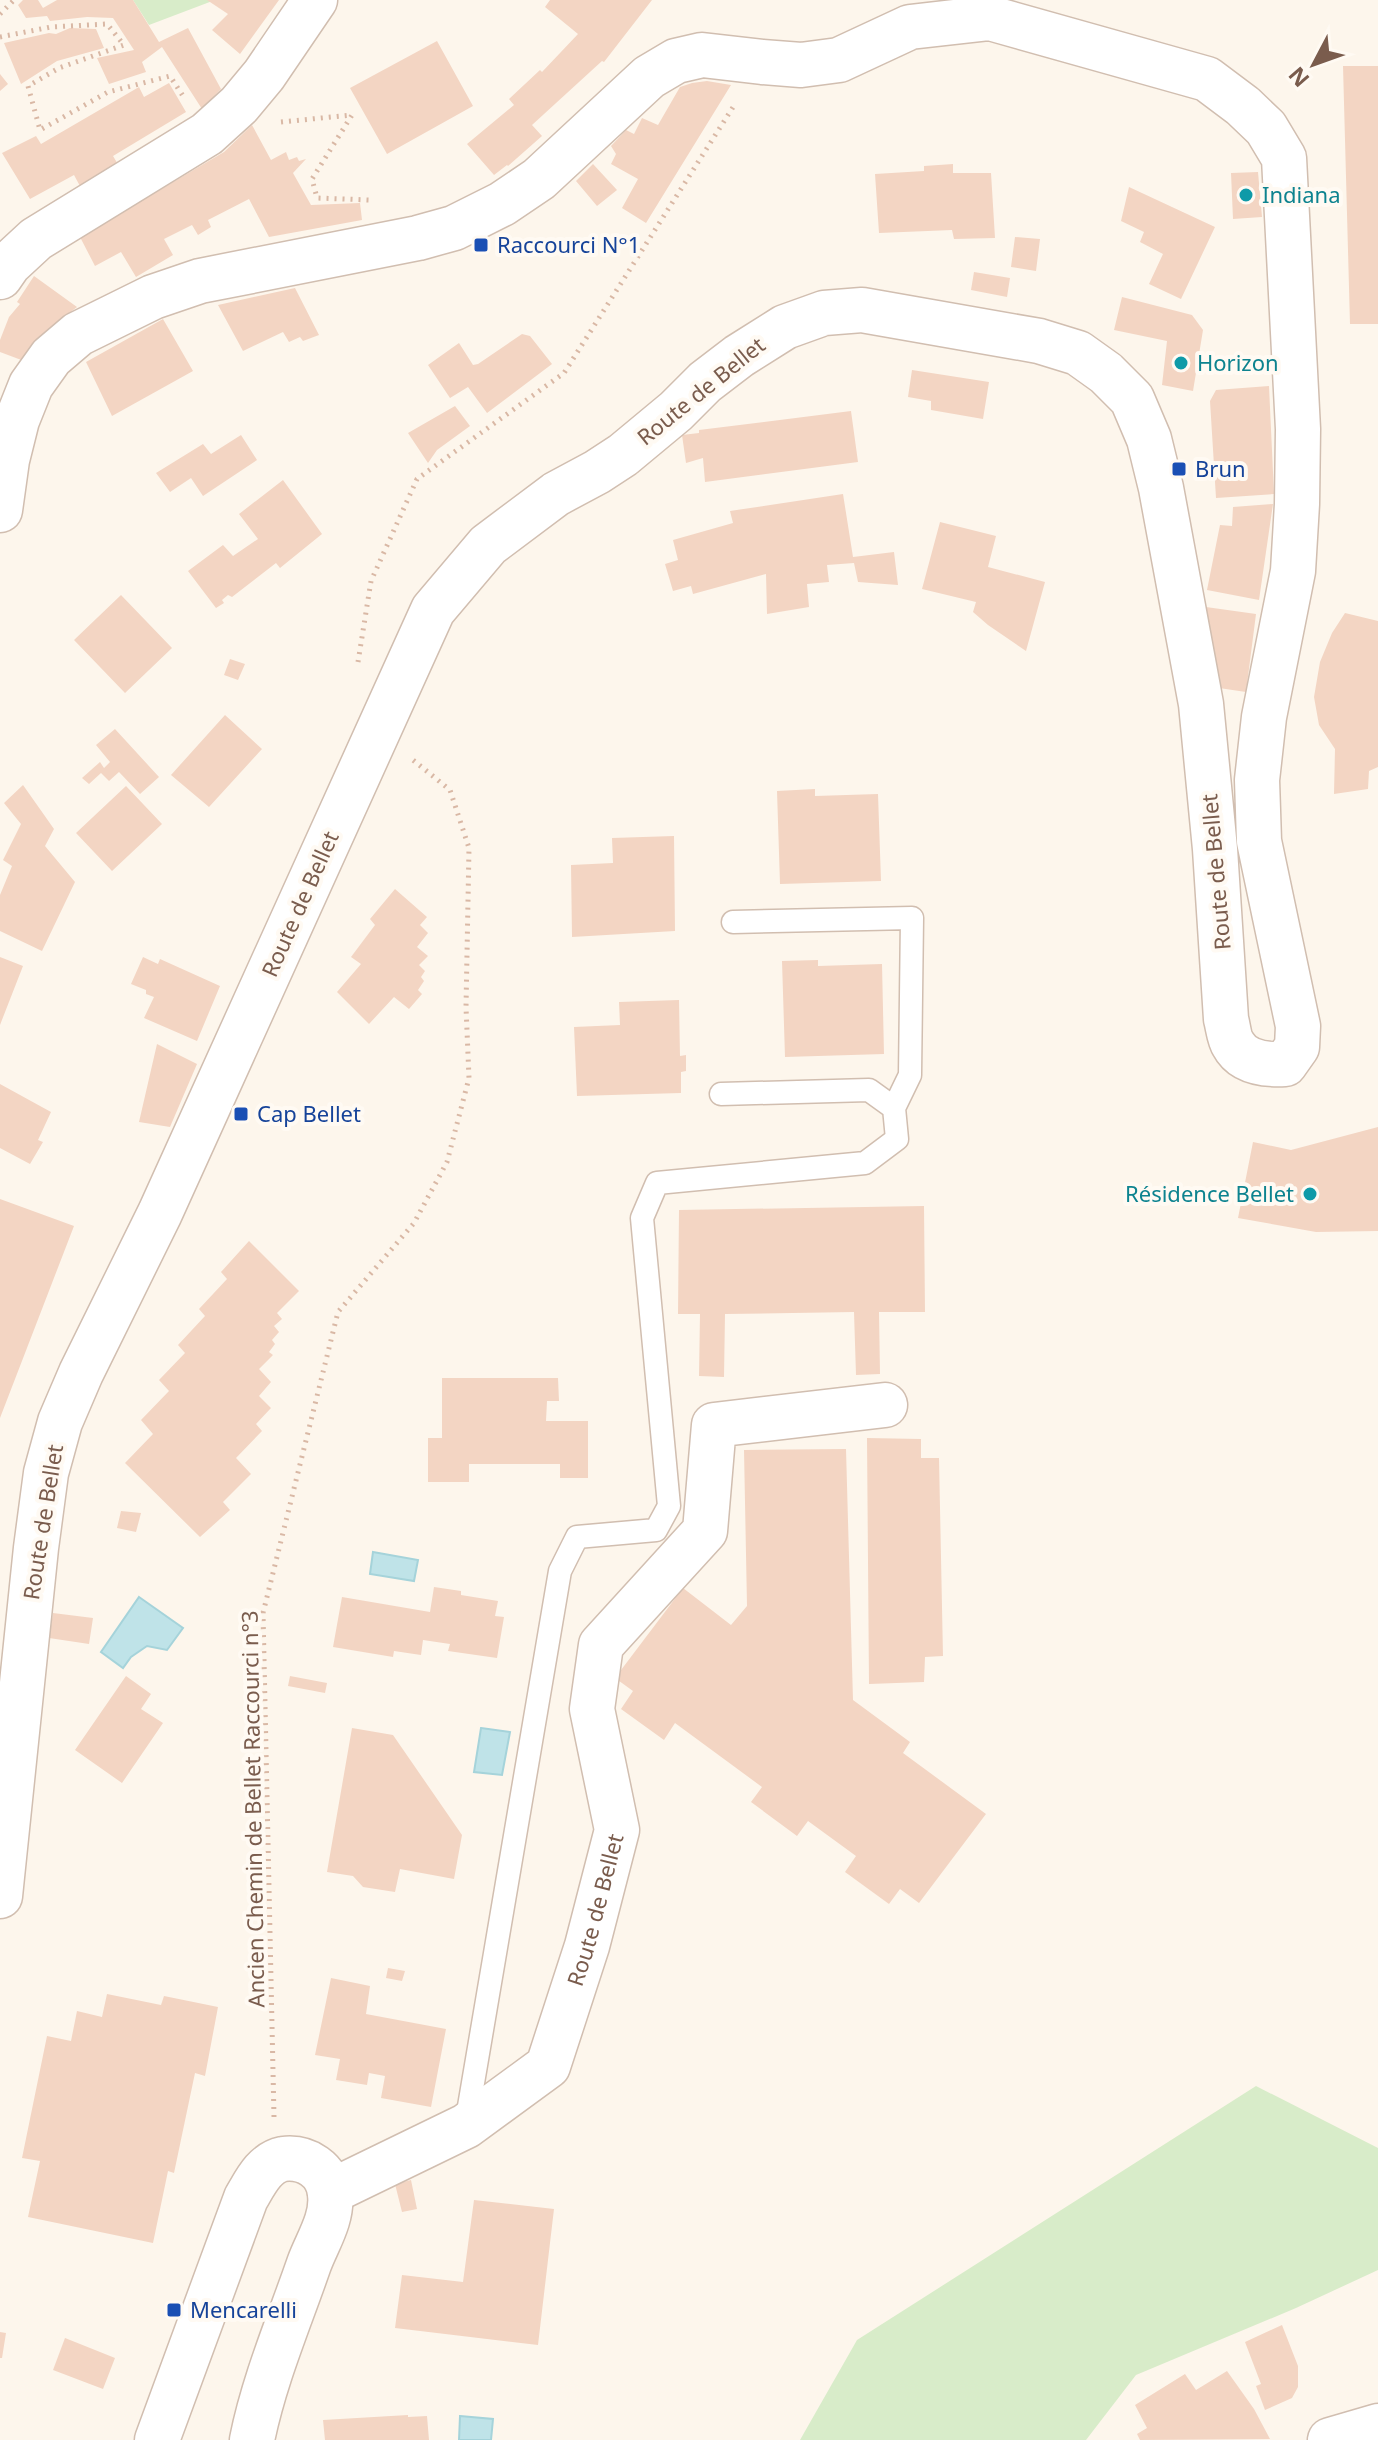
<svg xmlns="http://www.w3.org/2000/svg" width="1378" height="2440" font-family="'Noto Sans',sans-serif">
<style>
.green{fill:#d8ecc9}
.water{fill:#bfe3e8;stroke:#a5d3da;stroke-width:2}
.building{fill:#f3d5c3}
.lines{fill:none;stroke-linecap:round;stroke-linejoin:round}
.service-casing{stroke:#d1beb0;stroke-width:25}
.minor-casing{stroke:#d1beb0;stroke-width:47}
.tertiary-casing{stroke:#d1beb0;stroke-width:47}
.path{stroke:#d9b8a5;stroke-width:5;stroke-dasharray:2 6;stroke-linecap:butt}
.service{stroke:#fff;stroke-width:22}
.minor{stroke:#fff;stroke-width:44}
.tertiary{stroke:#fff;stroke-width:44}
.culture-dot{fill:#0f9aa8;stroke:#fffaf3;stroke-width:3}
.transit-dot{fill:#1a4fb4;stroke:#fffaf3;stroke-width:3}
.labels{text-anchor:middle;stroke-width:8;stroke-linejoin:round;paint-order:stroke}
.culture-label{font-size:22px;fill:#0d838f;stroke:#fffaf3;text-anchor:start}
.transit-label{font-size:22px;fill:#164399;stroke:#fffaf3;text-anchor:start}
.street-label{font-size:22px;fill:#7a5c4d;stroke:#fffaf3}
</style>
<rect width="100%" height="100%" fill="#fdf6ec"/>
<!-- green -->
<path class="green" d="M133,0H215L149,25Z
M1256,2086L1378,2148V2270L1296,2308L1136,2375L1086,2440H800L857,2340Z"/>
<!-- water -->
<path class="water" d="M373,1552L418,1560L414,1581L370,1574Z
M139,1597L183,1628L167,1650L147,1646L131,1657L123,1668L101,1652Z
M481,1728L510,1732L502,1775L474,1772Z
M460,2416L493,2419L491,2440H459Z"/>
<!-- building -->
<path class="building" d="M23,0H38L43,8L57,0H133L159,42L188,28L221,89L202,109L162,47L142,62L146,72L109,84L97,58L134,50L113,18L87,17L50,21L47,16L26,18L18,5Z
M207,0H279L240,54L212,30L228,14Z
M550,0H652L604,62L602,61L532,125L542,136L508,166L507,165L494,175L467,144L514,105L509,99L540,70L542,72L578,34L545,7Z
M70,28L96,29L104,48L57,61L21,84L4,43L49,33L56,34Z
M437,41L473,106L387,154L350,88Z
M1343,66H1378V324H1350Z
M0,74L8,84L0,91Z
M707,81L731,85L646,223L622,208L638,179L611,164L616,154L611,146L626,130L634,134L642,118L658,125L680,87L692,83Z
M169,83L186,112L113,156L119,166L81,188L74,175L30,199L2,153L36,136L41,144L139,87L144,97Z
M252,125L271,160L286,152L289,160L297,157L299,161L306,159L293,173L311,205L360,203L362,220L269,237L249,199L208,220L211,227L198,235L192,225L164,239L173,255L136,277L121,252L95,266L80,237L224,152Z
M593,164L617,190L597,206L576,181Z
M953,164V173H991L995,238L954,239L952,230L879,233L875,174L924,171V166Z
M1258,172L1262,217L1233,219L1231,173Z
M1129,187L1215,227L1181,299L1149,284L1163,254L1140,242L1144,232L1121,221Z
M1015,237L1040,239L1036,271L1011,267Z
M974,272L1010,278L1007,297L971,290Z
M34,276L77,307L54,325L38,342L24,361L0,352V340L9,317L20,304L17,302Z
M295,288L319,335L303,341L300,337L289,342L283,332L243,351L218,305Z
M1122,297L1192,315L1203,330L1193,391L1162,385L1167,341L1114,330Z
M163,319L193,371L112,416L86,362Z
M522,334L530,336L552,364L487,413L468,387L450,398L428,365L459,343L473,365L478,364Z
M912,370L989,382L983,419L931,410V401L908,397Z
M1269,386L1274,494L1216,498L1210,401L1216,390Z
M455,406L470,426L437,450L428,463L408,433Z
M851,411L858,462L705,482L703,458L686,463L682,435L699,433V430Z
M241,435L257,460L203,496L191,478L170,492L156,473L203,444L211,454Z
M283,480L322,534L280,568L276,563L232,597L228,595L222,600L224,603L216,608L188,571L223,545L233,556L258,539L239,514Z
M843,494L853,557L894,552L898,585L858,582L854,563L827,565L829,582L807,584L809,607L767,614L766,574L693,594L691,586L673,591L665,564L678,560L673,540L733,523L730,511Z
M1273,504L1259,600L1207,590L1220,525L1232,526L1233,507Z
M940,522L996,536L988,567L1045,582L1026,651L988,625L973,612L976,602L922,589Z
M121,595L172,648L125,693L74,640Z
M1206,607L1256,614L1246,692L1219,688Z
M1345,613L1378,621V767L1369,771L1368,789L1334,794L1335,749L1319,725L1314,697L1320,662L1332,633Z
M230,659L245,664L238,680L224,675Z
M225,715L262,749L209,807L171,775Z
M115,729L159,777L140,794L119,772L109,781L101,773L89,784L82,778L100,762L104,768L110,762L96,745Z
M23,785L54,829L45,846L75,882L42,951L0,931V895L12,866L3,860L21,824L4,803Z
M126,786L162,824L112,871L76,833Z
M815,789V796L878,794L881,881L780,884L777,791Z
M674,836L675,931L572,937L571,865L613,863L612,838Z
M395,889L427,917L420,925L428,933L417,947L428,956L419,965L425,971L421,977L424,981L418,990L422,994L409,1009L394,997L369,1024L337,992L361,964L351,957L375,925L370,919Z
M0,957L23,966L0,1025Z
M143,957L158,964L160,959L220,986L197,1041L144,1018L154,997L146,994V990L131,984Z
M818,960V966L882,964L884,1054L785,1057L782,961Z
M679,1000L680,1056L686,1055V1071L681,1072V1093L577,1096L574,1027L620,1025L619,1002Z
M157,1044L197,1064L170,1127L139,1122Z
M0,1084L51,1112L38,1140L43,1142L30,1164L0,1148Z
M1378,1127V1231L1316,1232L1238,1218L1253,1142L1291,1150Z
M0,1199L74,1226L0,1418Z
M924,1206L925,1312H879L880,1374L856,1375L854,1312L725,1314L724,1377L699,1376L700,1314H678L679,1210Z
M249,1241L299,1291L277,1313L282,1319L274,1326L279,1332L272,1340L275,1344L269,1352L273,1355L259,1369L271,1382L259,1396L271,1408L256,1424L262,1431L236,1458L251,1474L223,1502L230,1510L200,1537L125,1463L153,1434L141,1420L169,1391L159,1380L185,1353L178,1345L205,1316L199,1309L227,1279L221,1272Z
M442,1378H558L559,1401H547L546,1421H588V1478H560V1464H469V1482H428V1438H442Z
M867,1438L921,1439V1458H939L943,1656L925,1657L924,1682L869,1684Z
M846,1449L853,1700L910,1742L903,1753L986,1814L919,1903L900,1889L889,1904L845,1872L856,1856L808,1821L797,1836L751,1802L762,1787L675,1723L664,1740L621,1709L633,1691L615,1678L683,1588L731,1625L747,1606L744,1450Z
M121,1511L141,1513L136,1532L117,1528Z
M434,1587L461,1591V1595L498,1601L495,1616L504,1617L497,1658L448,1651L450,1644L423,1640L421,1655L394,1651L393,1657L333,1647L342,1597L430,1612Z
M53,1613L93,1618L89,1644L49,1638Z
M126,1676L151,1694L141,1709L163,1723L122,1783L75,1750Z
M290,1676L327,1683L325,1693L288,1686Z
M352,1728L393,1735L462,1835L454,1879L400,1869L395,1892L363,1887L353,1876L327,1872Z
M388,1968L405,1971L402,1981L386,1978Z
M331,1978L370,1986L366,2014L446,2029L431,2107L381,2098L385,2076L369,2073L367,2085L336,2080L340,2059L315,2055Z
M107,1994L161,2005L164,1996L218,2007L205,2076L195,2073L174,2173L168,2171L153,2243L28,2217L40,2161L22,2158L47,2036L71,2041L77,2011L102,2017Z
M411,2180L417,2209L402,2212L395,2184Z
M474,2200L554,2209L538,2345L395,2328L402,2275L463,2282Z
M1282,2325L1298,2366V2387L1292,2398L1265,2410L1256,2386L1261,2384L1245,2342Z
M0,2332L6,2333L2,2358H0Z
M65,2338L115,2358L103,2389L53,2370Z
M1227,2371L1254,2409L1270,2439L1140,2440L1137,2434L1147,2428L1135,2405L1185,2374L1196,2390Z
M408,2415V2417L427,2416L429,2440H325L323,2420Z"/>
<g class="lines">
<defs>
<path id="service" d="M733,922L912,918L910,1075L894,1108
M466,2124L560,1571L577,1537L656,1530L669,1506L642,1218L657,1183L865,1163L897,1139L894,1108L869,1090L721,1094"/>
<g id="minor">
<path id="s1" d="M330,2192L466,2126L548,2066L587,1946L617,1830L592,1709L601,1645L705,1531L714,1425L885,1405"/>
<path d="M1330,2440L1378,2426"/>
</g>
<path id="tertiary" d="M0,277L9,264L36,239L207,134L239,105L264,75L315,0
M0,510L7,460L17,420L31,385L51,357L78,334L153,297L200,281L418,238L454,228L502,204L539,179L649,77L676,61L702,55L762,62L801,65L839,60L910,27L990,18L1207,79L1243,106L1266,128L1284,158L1298,429L1297,504L1293,571L1264,717L1257,780L1259,841L1298,1026L1297,1047L1285,1064C1266,1065 1243,1063 1233,1044C1229,1038 1228,1026 1226,1019L1215,849L1201,704L1161,488L1149,439L1132,399L1106,373L1078,353L1039,341L862,310L824,313L785,327L739,356L705,382L676,411L623,455L597,472L556,494L488,545L433,610L160,1213L81,1373L60,1422L46,1473L36,1548L0,1896
M157,2440L246,2198C255,2183 264,2163 283,2159C306,2156 328,2170 330,2194C333,2219 317,2242 309,2264C289,2322 264,2380 252,2440"/>
</defs>
<!-- service casing -->
<use href="#service" class="service-casing"/>
<!-- minor casing -->
<use href="#minor" class="minor-casing"/>
<!-- tertiary casing -->
<use href="#tertiary" class="tertiary-casing"/>
<!-- path -->
<path class="path" d="M0,14L14,0
M0,37L51,27L107,24L124,45L59,68L28,86L40,130L108,92L170,76L183,96
M281,122L352,115L312,179L317,198L369,200
M358,662L371,581L417,479L564,373L735,104
M274,2117L263,1613L338,1312L414,1223L447,1162L469,1078L466,1007L469,848L450,790L413,760"/>
<!-- service -->
<use href="#service" class="service"/>
<!-- minor -->
<use href="#minor" class="minor"/>
<!-- tertiary -->
<use href="#tertiary" class="tertiary"/>
</g>
<!-- markers -->
<g class="culture-dot">
<circle cx="1246" cy="195" r="8"/>
<circle cx="1181" cy="363" r="8"/>
<circle cx="1310" cy="1194" r="8"/>
</g>
<g class="transit-dot">
<rect x="473" y="237" width="16" height="16" rx="4"/>
<rect x="1171" y="461" width="16" height="16" rx="4"/>
<rect x="233" y="1106" width="16" height="16" rx="4"/>
<rect x="166" y="2302" width="16" height="16" rx="4"/>
</g>
<g class="labels">
<!-- culture labels -->
<g class="culture-label">
<text x="1262" y="203">Indiana</text>
<text x="1197" y="371">Horizon</text>
<text x="1294" y="1202" text-anchor="end">Résidence Bellet</text>
</g>
<!-- transit labels -->
<g class="transit-label">
<text x="497" y="253">Raccourci N°1</text>
<text x="1195" y="477">Brun</text>
<text x="257" y="1122">Cap Bellet</text>
<text x="190" y="2318">Mencarelli</text>
</g>
<!-- street labels -->
<g class="street-label">
<text transform="translate(701 391) rotate(-39)" y="8">Route de Bellet</text>
<text transform="translate(1216 872) rotate(-95)" y="8">Route de Bellet</text>
<text transform="translate(300 904) rotate(-66)" y="8">Route de Bellet</text>
<text transform="translate(43 1522) rotate(-81)" y="8">Route de Bellet</text>
<text transform="translate(253 1809) rotate(-91)" y="8">Ancien Chemin de Bellet Raccourci n°3</text>
<text dy="8" stroke="none"><textPath href="#s1" startOffset="416">Route de Bellet</textPath></text>
</g>
</g>
<!-- north arrow -->
<g transform="translate(1314 64) rotate(229)" stroke="#fffaf3" stroke-width="6" paint-order="stroke">
<path d="M0-6L14 30L0 20L-14 30Z" fill="#7a5c4d"/>
<text y="-12" font-size="22" font-weight="bold" text-anchor="middle" fill="#7a5c4d">N</text>
</g>
</svg>
